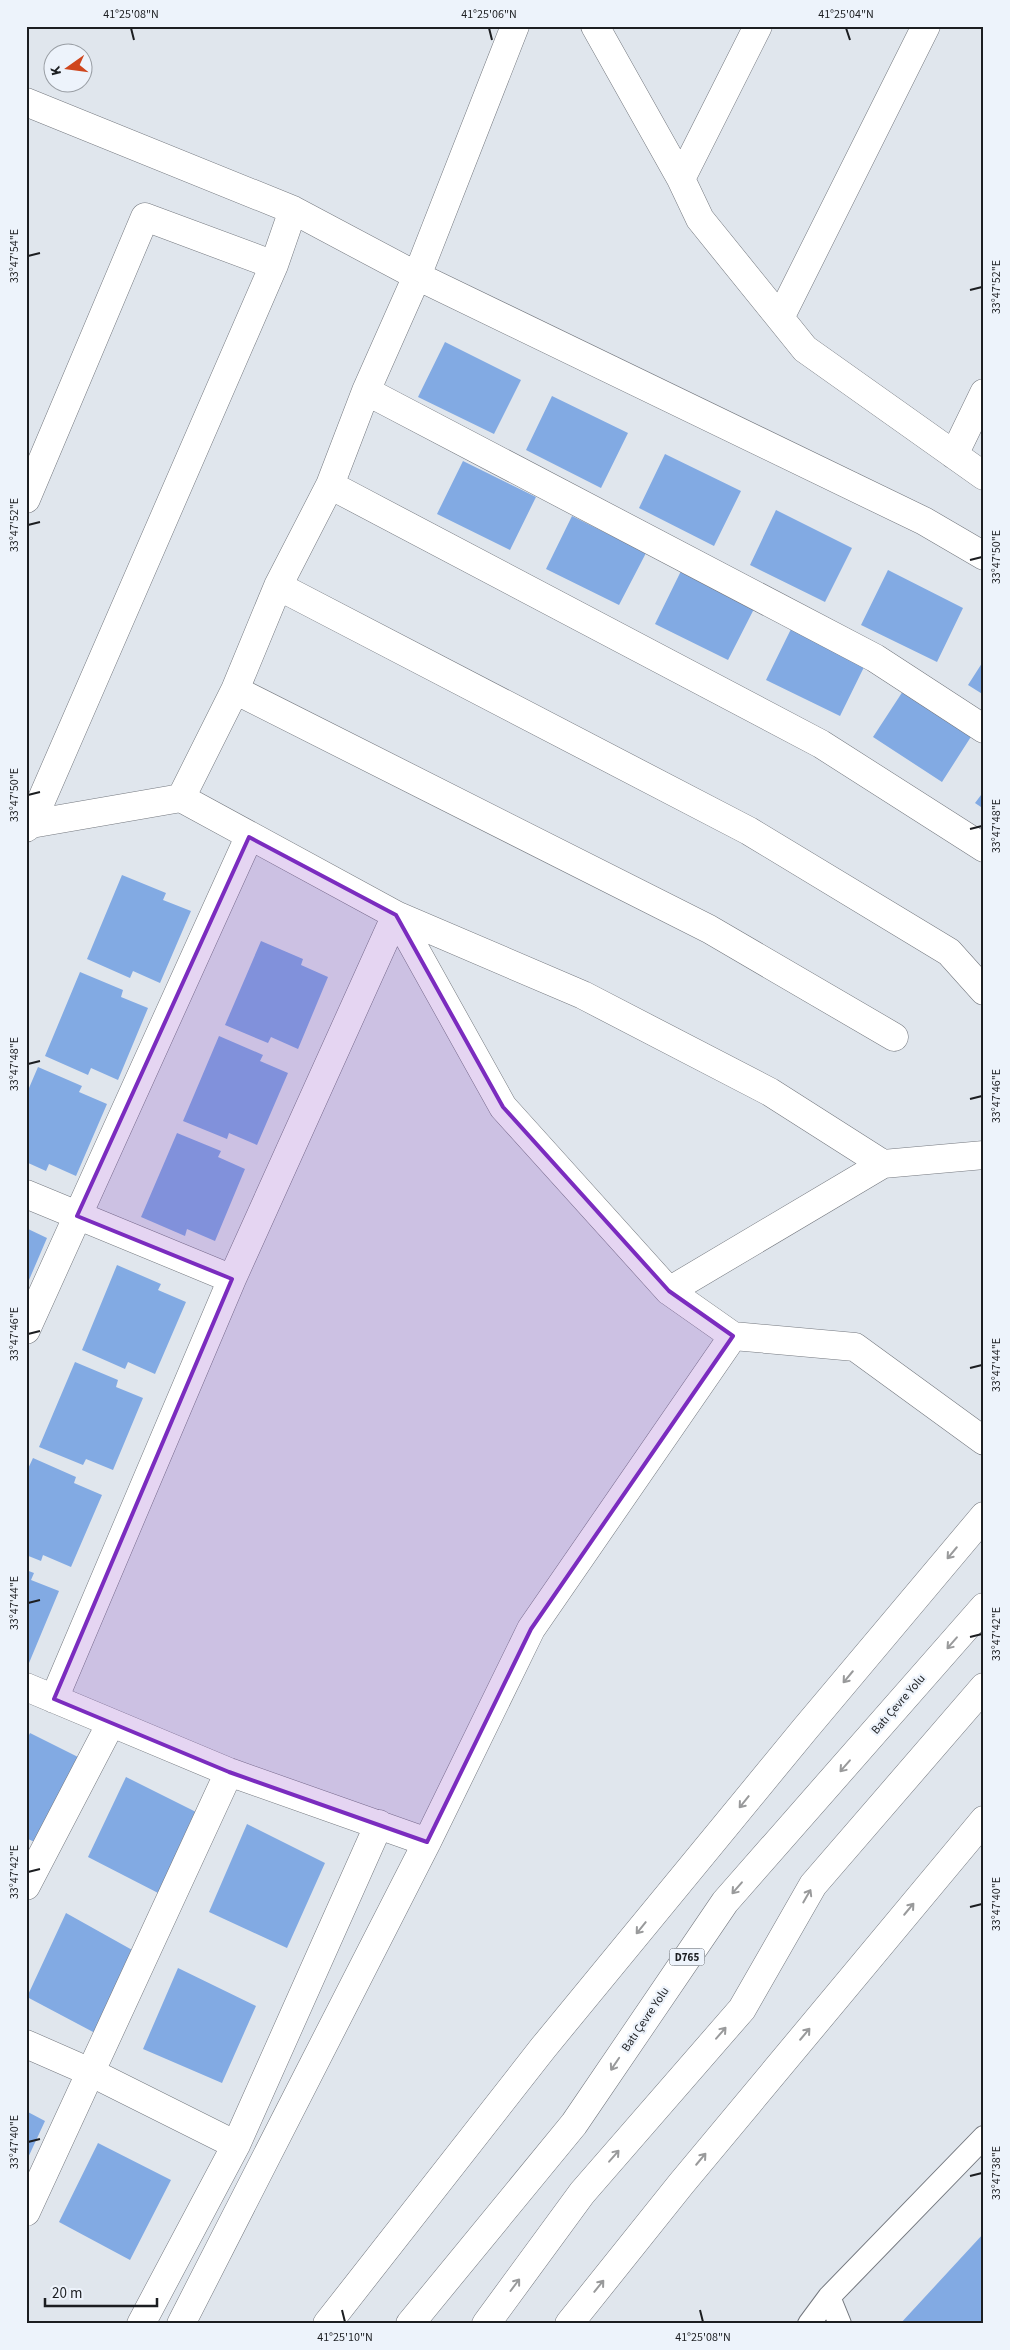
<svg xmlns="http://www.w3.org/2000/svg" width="1010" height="2350" font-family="'Source Sans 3',sans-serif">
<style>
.building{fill:#82aae3}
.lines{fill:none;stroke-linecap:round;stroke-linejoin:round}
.lane-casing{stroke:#74787f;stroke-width:24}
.street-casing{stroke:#74787f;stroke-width:29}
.highway-casing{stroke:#74787f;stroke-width:29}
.lane{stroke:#fff;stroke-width:22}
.street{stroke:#fff;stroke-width:28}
.highway{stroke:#fff;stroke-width:28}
.oneway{stroke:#999a9b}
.marked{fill:#7b2cbf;fill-opacity:0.2;stroke:#7b2cbf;stroke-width:4;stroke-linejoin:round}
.ticks{fill:none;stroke:#1c1e21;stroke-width:2}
.labels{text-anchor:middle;stroke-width:4.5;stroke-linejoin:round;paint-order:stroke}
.shield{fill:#edf3fb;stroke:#5b5e62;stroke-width:1}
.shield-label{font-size:11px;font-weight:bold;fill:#1c1e21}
.street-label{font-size:12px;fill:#1c1e21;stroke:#edf3fb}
.neatline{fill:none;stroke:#1c1e21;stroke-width:2}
.ticks-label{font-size:12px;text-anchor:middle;fill:#1c1e21}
</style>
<rect width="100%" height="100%" fill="#e0e6ed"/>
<!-- building -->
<path class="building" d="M445,342L521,380L494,434L418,397Z
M552,396L628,433L601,488L526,450Z
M665,454L741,491L714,546L639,508Z
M463,461L536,497L510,550L437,514Z
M776,510L852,548L825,602L750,565Z
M572,516L646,553L619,605L546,569Z
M888,570L963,608L937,662L861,625Z
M681,571L755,607L728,660L655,624Z
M792,627L866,663L840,716L766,680Z
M984,660V695L968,685Z
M905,688L974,732L942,782L873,737Z
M984,791V809L975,803Z
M122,875L166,893L163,900L191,911L160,983L133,971L130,978L87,959Z
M261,941L303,959L301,965L328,977L298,1049L271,1037L268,1043L225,1025Z
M80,972L123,990L121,997L148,1008L118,1080L91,1068L88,1075L45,1056Z
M219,1036L263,1055L260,1061L288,1073L257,1145L229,1133L227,1139L183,1121Z
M38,1067L82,1086L79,1092L107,1104L76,1176L49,1164L46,1171L26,1162V1095Z
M177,1133L221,1151L218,1157L245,1169L215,1241L187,1229L185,1236L141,1217Z
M26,1228L47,1238L26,1287Z
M117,1265L161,1284L158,1290L186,1302L155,1374L128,1362L125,1369L82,1350Z
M75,1362L118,1380L116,1387L143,1398L113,1470L86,1459L83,1465L39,1447Z
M33,1458L76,1477L74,1483L102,1495L71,1567L43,1555L41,1561L26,1555V1473Z
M26,1570L34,1573L31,1580L59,1591L29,1663L26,1662Z
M30,1733L82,1759L41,1845L26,1838V1741Z
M126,1777L200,1814L162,1895L88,1857Z
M247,1824L325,1863L287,1948L209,1912Z
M66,1913L134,1951L95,2033L27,1997Z
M178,1968L256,2006L222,2083L143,2049Z
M26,2111L45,2121L26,2162Z
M98,2143L171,2180L130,2260L59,2222Z
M984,2233V2324H900Z"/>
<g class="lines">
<defs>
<path id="lane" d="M829,2297L840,2324
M809,2324L829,2297L984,2137"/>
<path id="street" d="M595,26L681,179L700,219L805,349L984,476
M26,102L293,210L417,276L924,521L984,556
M681,179L758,26
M780,318L926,26
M366,391L875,658L984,729
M954,455L984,393
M330,485L821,744L984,848
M26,499L145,217L274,265
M278,586L749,831L949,952L984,991
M235,690L709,929L894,1037
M181,798L235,690L278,586L330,485L366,391L417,276L515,26
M31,824L274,265L293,210
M26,828L31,824L181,798L396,915L583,995L770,1092L883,1164L984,1155
M396,915L503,1107L669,1291L883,1164
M26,1194L232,1279
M669,1291L733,1336
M26,1330L249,837
M26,1687L229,1772L427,1842
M54,1699L232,1279L396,915
M26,1886L111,1723
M26,2044L90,2072L236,2145
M26,2212L229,1772
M141,2324L236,2145L379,1824
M181,2324L427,1842L531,1629L733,1336L855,1347L984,1441"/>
<path id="highway" d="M327,2324L543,2048L805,1729L984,1516
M410,2324L574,2124L725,1902L984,1607
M486,2324L582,2193L742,2009L813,1885L984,1687
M569,2324L681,2184L984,1820"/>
</defs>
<!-- lane casing -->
<use href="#lane" class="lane-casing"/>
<!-- street casing -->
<use href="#street" class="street-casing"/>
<!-- highway casing -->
<use href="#highway" class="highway-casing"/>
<!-- lane -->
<use href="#lane" class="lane"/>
<!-- street -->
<use href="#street" class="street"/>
<!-- highway -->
<use href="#highway" class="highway"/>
</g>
<!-- one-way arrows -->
<defs><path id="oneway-shaft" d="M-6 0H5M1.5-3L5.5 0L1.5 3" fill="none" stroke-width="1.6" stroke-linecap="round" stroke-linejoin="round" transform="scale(1.25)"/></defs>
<g class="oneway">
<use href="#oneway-shaft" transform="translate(952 1553) rotate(130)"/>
<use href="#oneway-shaft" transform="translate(952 1643) rotate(131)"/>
<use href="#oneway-shaft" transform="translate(848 1677) rotate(130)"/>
<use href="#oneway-shaft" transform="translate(845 1766) rotate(131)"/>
<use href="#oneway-shaft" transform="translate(744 1802) rotate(129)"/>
<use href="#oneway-shaft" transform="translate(737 1888) rotate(131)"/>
<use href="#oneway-shaft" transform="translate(807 1896) rotate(-60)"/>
<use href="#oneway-shaft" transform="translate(909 1909) rotate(-50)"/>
<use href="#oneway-shaft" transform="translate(641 1928) rotate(129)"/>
<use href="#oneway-shaft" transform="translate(721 2033) rotate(-49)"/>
<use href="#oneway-shaft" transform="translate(805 2034) rotate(-50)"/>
<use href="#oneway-shaft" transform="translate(615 2064) rotate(124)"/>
<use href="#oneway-shaft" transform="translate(614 2156) rotate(-49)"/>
<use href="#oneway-shaft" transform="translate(701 2159) rotate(-50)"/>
<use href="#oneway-shaft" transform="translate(515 2285) rotate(-53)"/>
<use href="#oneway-shaft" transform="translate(599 2286) rotate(-51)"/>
</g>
<!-- marked area -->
<path class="marked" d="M249,837L396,915L503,1107L669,1291L733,1336L531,1629L427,1842L229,1772L54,1699L232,1279L77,1216Z"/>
<!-- ticks -->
<path class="ticks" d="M131,28L134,40M489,28L492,40M846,28L850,40M28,256L40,253M970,290L982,287M28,525L40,522M970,560L982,557M28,795L40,792M970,829L982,826M28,1064L40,1061M970,1099L982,1096M28,1334L40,1331M970,1368L982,1365M28,1603L40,1600M970,1637L982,1634M28,1872L40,1869M970,1907L982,1904M28,2142L40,2139M970,2176L982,2173M342,2310L345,2322M700,2310L703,2322"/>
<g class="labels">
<!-- shield labels -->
<rect class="shield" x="669.5" y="1948.5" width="35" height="17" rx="4"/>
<g class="shield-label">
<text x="687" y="1961">D765</text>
</g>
<!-- street labels -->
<g class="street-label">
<text transform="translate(898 1704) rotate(-49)" y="4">Batı Çevre Yolu</text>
<text transform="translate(645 2019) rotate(-56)" y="4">Batı Çevre Yolu</text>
</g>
</g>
<!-- border -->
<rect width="1010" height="2350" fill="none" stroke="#edf3fb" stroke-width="55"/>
<!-- north arrow -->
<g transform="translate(68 68) rotate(256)"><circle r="24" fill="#edf3fb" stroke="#999ea4"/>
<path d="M0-4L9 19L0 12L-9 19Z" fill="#cf461d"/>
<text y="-8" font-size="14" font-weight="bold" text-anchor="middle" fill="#1c1e21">K</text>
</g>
<!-- scale -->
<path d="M45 2298v8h112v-8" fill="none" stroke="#1c1e21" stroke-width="2.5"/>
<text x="52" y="2298" font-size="15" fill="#1c1e21" stroke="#edf3fb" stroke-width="4" paint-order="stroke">20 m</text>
<rect x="28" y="28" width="954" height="2294" class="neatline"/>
<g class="ticks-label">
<text x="131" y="18">41°25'08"N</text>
<text x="489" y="18">41°25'06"N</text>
<text x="846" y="18">41°25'04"N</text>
<text transform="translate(14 256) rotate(-90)" y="4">33°47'54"E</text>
<text transform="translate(996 287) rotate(-90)" y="4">33°47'52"E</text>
<text transform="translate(14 525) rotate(-90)" y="4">33°47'52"E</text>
<text transform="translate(996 557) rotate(-90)" y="4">33°47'50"E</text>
<text transform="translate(14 795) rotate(-90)" y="4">33°47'50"E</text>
<text transform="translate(996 826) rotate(-90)" y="4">33°47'48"E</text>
<text transform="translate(14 1064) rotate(-90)" y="4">33°47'48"E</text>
<text transform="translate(996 1096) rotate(-90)" y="4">33°47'46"E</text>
<text transform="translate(14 1334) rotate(-90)" y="4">33°47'46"E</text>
<text transform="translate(996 1365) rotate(-90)" y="4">33°47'44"E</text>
<text transform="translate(14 1603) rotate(-90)" y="4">33°47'44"E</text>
<text transform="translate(996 1634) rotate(-90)" y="4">33°47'42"E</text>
<text transform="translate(14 1872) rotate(-90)" y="4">33°47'42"E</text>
<text transform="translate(996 1904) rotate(-90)" y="4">33°47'40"E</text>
<text transform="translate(14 2142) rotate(-90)" y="4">33°47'40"E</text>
<text transform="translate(996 2173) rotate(-90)" y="4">33°47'38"E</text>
<text x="345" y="2341">41°25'10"N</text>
<text x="703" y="2341">41°25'08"N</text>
</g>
</svg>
